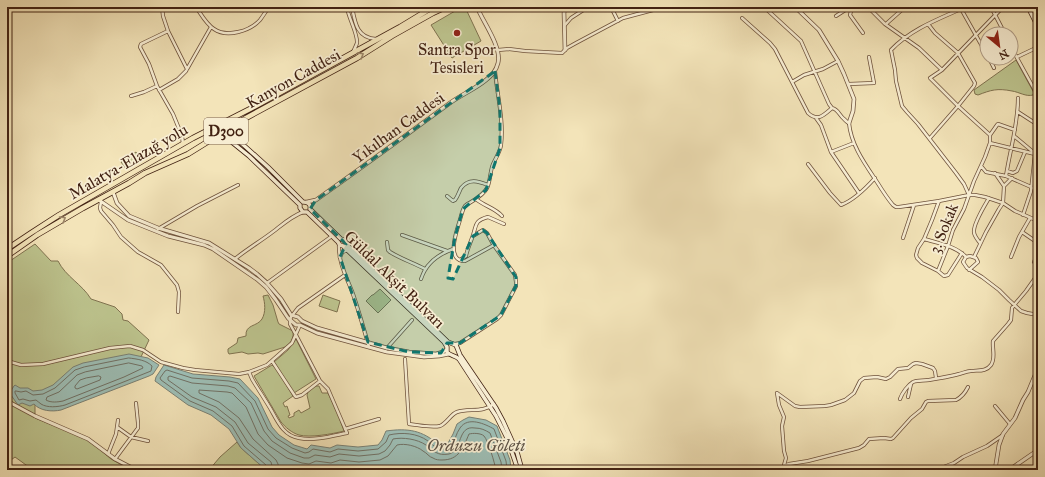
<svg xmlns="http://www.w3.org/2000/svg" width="1045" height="477" font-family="'IM FELL Great Primer',serif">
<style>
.green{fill:#bdc48e;stroke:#807350}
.water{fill:#9dbeb5;stroke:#798074}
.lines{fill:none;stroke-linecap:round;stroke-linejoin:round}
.shore{stroke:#707064;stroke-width:1}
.minor-casing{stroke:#6e523c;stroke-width:4}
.tertiary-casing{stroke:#6e523c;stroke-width:4.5}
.secondary-casing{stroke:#422213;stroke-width:5}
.trunk-casing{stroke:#422213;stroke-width:6}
.minor{stroke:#f7edd2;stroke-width:2.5}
.tertiary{stroke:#f7edd2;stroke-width:3}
.secondary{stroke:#f7edd2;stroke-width:3.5}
.trunk{stroke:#f3e4b9;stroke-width:4.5}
.oneway{stroke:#9a8366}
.marked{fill:#0f766e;fill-opacity:0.2;stroke:#0f766e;stroke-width:3;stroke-dasharray:8 5;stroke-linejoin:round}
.poi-dot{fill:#8f2418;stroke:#f7edd2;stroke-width:1.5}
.labels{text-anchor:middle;stroke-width:3.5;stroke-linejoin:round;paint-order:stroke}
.shield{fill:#f7edd2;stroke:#785f4c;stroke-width:1}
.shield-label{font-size:15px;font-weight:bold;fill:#422213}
.poi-label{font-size:16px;fill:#422213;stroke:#f7edd2}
.street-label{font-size:16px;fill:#422213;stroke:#f7edd2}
.water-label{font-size:17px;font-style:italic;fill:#5d5144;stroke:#f7edd2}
</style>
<rect width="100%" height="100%" fill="#f3e4b9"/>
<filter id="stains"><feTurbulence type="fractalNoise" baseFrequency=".005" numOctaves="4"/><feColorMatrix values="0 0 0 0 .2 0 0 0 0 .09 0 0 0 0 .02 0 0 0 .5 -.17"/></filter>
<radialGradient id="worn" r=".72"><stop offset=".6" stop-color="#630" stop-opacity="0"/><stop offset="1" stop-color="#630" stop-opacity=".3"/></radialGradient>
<!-- green -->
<path class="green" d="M462,7H465L481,41L452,58L431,25Z
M1016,60L1034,93L1033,95C1026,97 1019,92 1012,91C997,88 991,90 978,95L975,94L974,90Z
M136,152L141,160L126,169L121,162Z
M35,244L51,261H58C66,277 82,284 91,299L115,307L122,314L123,320L128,321L149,340L140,359L56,388L35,396V418L92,441V443L111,459L131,470H33L15,457L7,463V263Z
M380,289L391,300L378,313L366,301L372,295H373Z
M268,295L273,305L278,322L279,324L293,331C294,337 291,344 285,347L263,354L258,353L248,354L242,352L229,354L228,352V349L237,343L238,338L246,336C245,324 257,327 262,319C266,312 265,303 263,296Z
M323,295L340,301L337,312L319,306Z
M296,339L316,379L294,393L274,362L288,350Z
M272,365L276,368L293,396L283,403L285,407L287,406L290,415L288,416L289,418L294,416V413L299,410L301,413L310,408L307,395L308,392L314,386H319L322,393H328L338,414L344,431C332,434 310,438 299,435C292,433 285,427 281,422L254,376Z
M237,442L241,448L266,470H209L220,457Z"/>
<!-- water -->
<path class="water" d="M129,354L148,358L159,365L153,374L149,376L61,410C52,412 40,411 34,404L30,406L22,403L18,405L11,395L10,392L14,386L15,385L20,388H28L33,391L42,390L53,385L73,367L83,363Z
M164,365L193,374L230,377L240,379L258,398L272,427L279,435L294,445L307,449L311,445L330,448L337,445L358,447L378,445L382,440L386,431C408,428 422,430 439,445H447L453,434L457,424L463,420L469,417L486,420L497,426L510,460L511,470H266L241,448L229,429L211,415L188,405L155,381L156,377Z"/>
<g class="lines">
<!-- shore -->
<path class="shore" d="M129,358C137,359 146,360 152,366L151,371L126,381L65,405C58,407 47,408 41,404C39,403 38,401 36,400L30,401L23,399L19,400L15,393V391H16L21,392L26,391L33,395L43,394L55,388L75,370L84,367Z
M129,363L142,366L143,368L124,377L63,401C58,402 51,403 46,400L47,397L59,392L77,375L85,372Z
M99,376L101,377L100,380L77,389L75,388V386L80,380L86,378Z
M268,470L266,465L244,446L232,426L213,411L190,401L161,380L160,378L165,371L167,370L192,378L229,381L238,383L255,401L268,429L276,438L292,448L305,453L309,452L313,449L330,452L338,449L358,451L378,449L386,442L389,435C402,432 417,433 428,441C433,444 435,449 441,449C444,449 448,449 450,447C455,442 456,433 460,428C468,416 485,424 494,429L506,461L507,470
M273,470L271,462L248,443L235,422L216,407L192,397L168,380V377L170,376L192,383L228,386L235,388L251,403L264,431L272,441L290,453L304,458H309L315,455L330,457L339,454L359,456L379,454L385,451L390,445L393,439C403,437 417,439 426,445C434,451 437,456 449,454C463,450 457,425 475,428C481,428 485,430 490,433L501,462L502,470
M279,470L278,464L276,460L253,439L239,418L219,402L199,393V390L227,392L232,393L246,407L258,434L268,445L287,458L302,463L309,464L316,461L331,463L340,460L359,462L380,460L388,456L397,445C405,443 417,446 423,451C427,453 429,457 433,458C436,460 439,460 442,460C459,460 463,448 469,434C473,433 481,433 484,436C488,440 495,464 496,470"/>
<defs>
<path id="minor" d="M162,7L163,16L168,31L141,44L140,47L149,64L157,86L173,114L182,136L183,144
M196,7C201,14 206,24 214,29C227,38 250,31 260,20C263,16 266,11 269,7
M347,7C348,17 358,34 357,43C356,46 354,50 353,52
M352,7C355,23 357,38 376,39
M611,7L618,21
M718,7L721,8
M764,7L801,41L829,104L832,108C838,109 839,115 844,119C845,120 848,123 849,123C851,145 865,164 877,182C882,190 887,198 893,205L896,207H899L939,201L969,195H975L985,197L1003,203L1015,211L1038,221
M850,7L851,11L850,15L863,33
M868,7L885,24L919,48L942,70L930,78L958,106L990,135
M960,7L987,55
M991,7L1005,34
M961,9C936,20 910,30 891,50L895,70L896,81L902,106L907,112L918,124L956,173L964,184L969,195
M836,16L850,7
M742,18L770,43L775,49L808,113C818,122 824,115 832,108
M886,24L905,7
M928,24L935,33L958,53L975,83L974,86L958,106L930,138
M565,25L571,18L588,7
M168,31L187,69
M1011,47L1038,96
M498,50L509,49L525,51L562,53L567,48L576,43L623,18L653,10L667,7
M1017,57L1038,47
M989,58L994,68
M942,70L1003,7
M792,82L804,75L823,69L838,61
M849,84L874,83L869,57
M159,90L178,79L186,71L211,27
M131,96L144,92L157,86
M1018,112L1038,125
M816,118L821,125L831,152L859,193
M1014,136L1038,156
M990,143L1035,154
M831,152L854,143
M808,164L830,193L841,205C852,201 866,188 875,178
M981,166L986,172L1006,176L1038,190
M1007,171L1013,173L1017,171L1025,152
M995,173L1004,186
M1006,176C1010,150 1018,125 1018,98
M447,196L453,201L455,200C458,196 459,192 461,188C469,178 478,181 488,185
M476,199C484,206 495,208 502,216
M939,201L932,220L924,239L918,248L916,255L917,258L922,263L938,271L944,276L948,275L962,253
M101,202L100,208L101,211L113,225L121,237L138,252L161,265L177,285L179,292L178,312
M1023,215L1031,191L1035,154L1038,147
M158,229L197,206L238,185
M1022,232L1038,243
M402,235L447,251
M903,238L914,205
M924,239C938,243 956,246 966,257
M387,242L388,250L390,252C401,259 414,263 425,269
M980,243C978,240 974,236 974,232C973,224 985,205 989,198
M339,244C338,262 347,278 353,294C359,312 364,329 369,347
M494,245L465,261C446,261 456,233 459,223C461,217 462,210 465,206C468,203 468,204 471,202C476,199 484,194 487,188C490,182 490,174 492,167C494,160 500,153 501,145C504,120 497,95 495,71
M1038,254L1034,262L1038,264
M966,257L963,262L967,268L982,277L999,290L1009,300L1021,311L1027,313L1038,315
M966,257L970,256L976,258L978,262L969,270
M974,257L986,232L999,209L1003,203L1004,186L1012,178
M1011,257L1019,237L1030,218
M235,259C247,249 261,241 274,231C283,224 292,216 303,212
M460,260L466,256C467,250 470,244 472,238C477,226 473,221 488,217L504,224
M938,271L948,246L953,230L964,209L974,181L985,157L990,143V135L997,125L998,124L1015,130
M421,279C426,263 439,254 453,249
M267,283L332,236
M455,344L460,343L497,319L501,315L516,286V282L515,275L493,244L487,233L483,230L473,236
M387,348L412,320
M405,359L409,424C419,425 431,428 440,426C447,423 451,414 457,412C469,408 483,413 494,404
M7,361L21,365L43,364L110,348L130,346L143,350L161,362L183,368L195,370L239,374L249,372L267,365L292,343L300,325
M272,361L295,396L296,397L302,395L320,381
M249,372L252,379C258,389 264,398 270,408C277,420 283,436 299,438C314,441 332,436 347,433L328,389L320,381L296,335L290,324V320L291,317L298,308L345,275
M777,393L795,406L800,407L825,406L831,405L845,400L854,393L860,381L864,378L877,377L886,379L890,377L898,369L908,368L913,364L916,363L922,364L933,368L935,371L936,378
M777,393L779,405L784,417L782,426L784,451L786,458L784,465
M908,397L911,384
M900,399C902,393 908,385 913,382C918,380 924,381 929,380C939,378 949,377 959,374C963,373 967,371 971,371C978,370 986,372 991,365C996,358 992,349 993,341L1008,324L1011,320L1012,308L1015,304L1026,291L1038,274
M995,406L1010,424
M117,427L131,437L148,441
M345,429L379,419
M108,454L116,434L118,420
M115,459L138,428V423L136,403
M779,470L784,466L789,464L808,461L859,448L864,445L869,439L884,438L891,439L893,438L911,418L922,409L926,402L928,401L956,400C962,397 965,393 968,387
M936,470L954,463L963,457L987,446L1003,435"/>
<path id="tertiary" d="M565,7L564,13L565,50
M795,7L819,30L838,61L844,74L854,99L853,111L849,123
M113,192L117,203L129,216L158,228L209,243L249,268L257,274L267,283L281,299L291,315L298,317L302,321L317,328L387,348L409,352L436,354L443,352L446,350
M99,200L128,220L168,236L204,245L213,249L258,280L266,287L276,300L288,318L296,325H300L317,333L387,352L424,357L439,356L449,354
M307,202L316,200C361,168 405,136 450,103C461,95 475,89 486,80C492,75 496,71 498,63C502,47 483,22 477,7
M340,257L342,252L347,250
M7,401L35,416L88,439L115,459L136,470
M995,470L999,445L1003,434L1015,418L1023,400L1028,392L1038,368
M1009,470L1038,450"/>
<path id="secondary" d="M1028,7L1038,27
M1034,7L1038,16
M233,126C233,133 234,136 239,141L268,167L303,202C308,202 311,204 310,209L341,239L344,240L346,244L448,342L456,345L460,355L496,408L503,421L517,452L522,470
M217,137H226L228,139L249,156L300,205V208L303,212H307L338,242L340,245L343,246L444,342L447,347V352C450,356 455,355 459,359L496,416L507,438L518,470"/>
<path id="trunk" d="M7,249L31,233L59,215L193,138L250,109L400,27L433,7
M7,256L37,235L83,208L129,183L145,173L188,154L246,118L357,58L392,36L433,13L446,7"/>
</defs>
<!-- minor casing -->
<use href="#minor" class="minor-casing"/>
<!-- tertiary casing -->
<use href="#tertiary" class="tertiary-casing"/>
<!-- secondary casing -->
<use href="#secondary" class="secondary-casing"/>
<!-- trunk casing -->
<use href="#trunk" class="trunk-casing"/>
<!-- minor -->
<use href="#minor" class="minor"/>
<!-- tertiary -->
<use href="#tertiary" class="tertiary"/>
<!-- secondary -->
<use href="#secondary" class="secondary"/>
<!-- trunk -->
<use href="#trunk" class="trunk"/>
</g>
<!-- one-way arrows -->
<defs><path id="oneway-chevron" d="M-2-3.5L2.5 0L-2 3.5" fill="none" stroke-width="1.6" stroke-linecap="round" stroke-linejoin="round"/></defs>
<g class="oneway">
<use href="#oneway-chevron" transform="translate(361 55) rotate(-31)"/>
<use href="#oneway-chevron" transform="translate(63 219) rotate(-30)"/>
</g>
<!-- marked area -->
<path class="marked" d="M495,71L500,109V148L486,190L463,209L455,237L448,278L453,279L473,236L483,230L487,233L516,277V286L501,315L460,343H447L441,353L409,352L368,342L340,257L346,244L310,209L316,200Z"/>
<!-- markers -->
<circle class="poi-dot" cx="457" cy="33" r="4"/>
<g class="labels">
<!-- shield labels -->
<rect class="shield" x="204" y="118" width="44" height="26" rx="3"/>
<g class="shield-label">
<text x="226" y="136">D300</text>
</g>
<!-- poi labels -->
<g class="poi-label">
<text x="457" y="55">Santra Spor<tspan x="457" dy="18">Tesisleri</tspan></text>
</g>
<!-- street labels -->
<g class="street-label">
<text transform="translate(293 78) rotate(-29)" y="6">Kanyon Caddesi</text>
<text transform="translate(398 127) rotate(-36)" y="6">Yıkılhan Caddesi</text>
<text transform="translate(128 161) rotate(-30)" y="6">Malatya-Elazığ yolu</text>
<text transform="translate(943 228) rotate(-68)" y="6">3. Sokak</text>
<text transform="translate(395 279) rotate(44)" y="6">Güldal Akşit Bulvarı</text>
</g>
<!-- water labels -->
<g class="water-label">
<text x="476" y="451">Orduzu Göleti</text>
</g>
</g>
<!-- margin -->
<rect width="1045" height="477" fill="none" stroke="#f3e4b9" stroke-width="24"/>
<rect x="8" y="8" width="1029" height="461" fill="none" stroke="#422213" stroke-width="2"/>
<rect x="12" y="12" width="1021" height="453" fill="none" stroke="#422213"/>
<!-- north arrow -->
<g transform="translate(999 46) rotate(151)"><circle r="19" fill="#f7edd2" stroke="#af9c86"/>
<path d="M0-3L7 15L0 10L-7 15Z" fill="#8f2418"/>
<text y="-6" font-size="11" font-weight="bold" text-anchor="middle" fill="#422213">N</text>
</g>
<rect width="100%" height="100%" filter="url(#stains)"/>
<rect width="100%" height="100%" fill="url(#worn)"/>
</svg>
